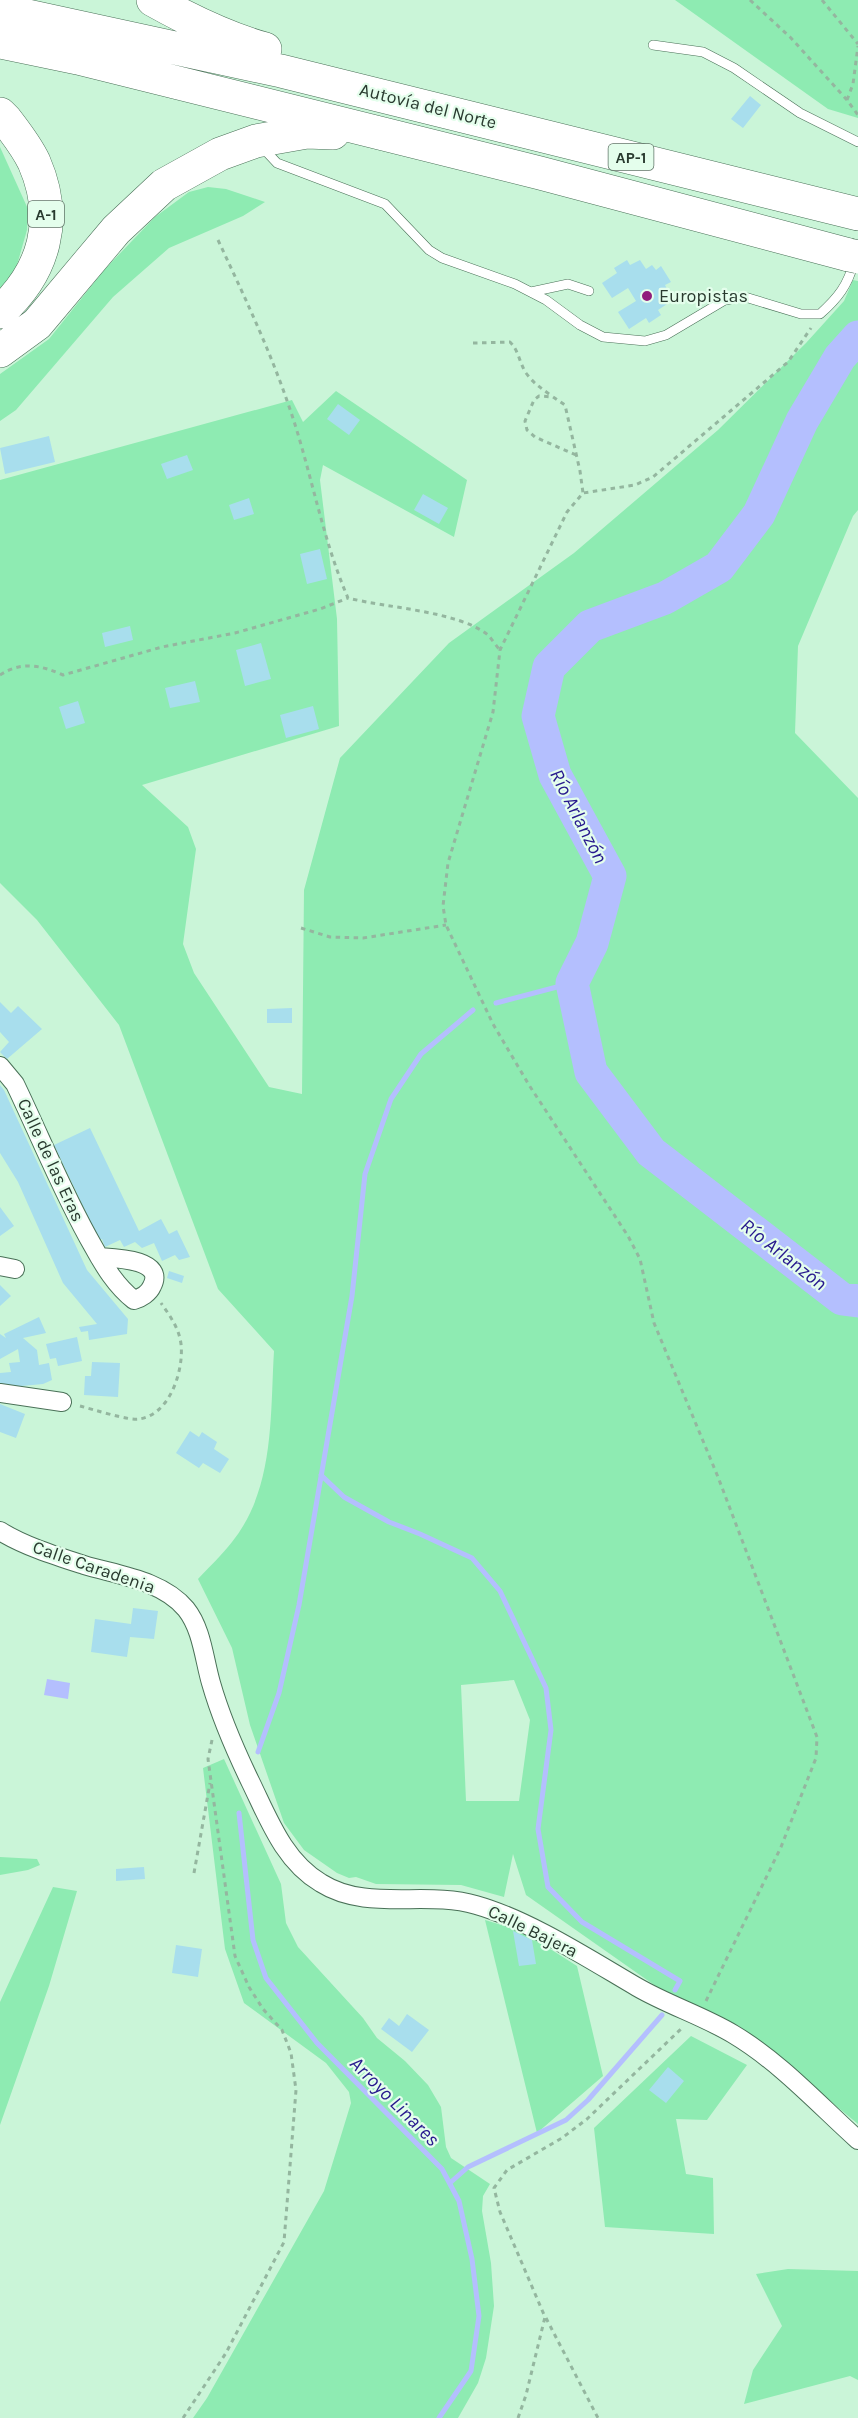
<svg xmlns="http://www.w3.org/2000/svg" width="858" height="2418" font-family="Karla,sans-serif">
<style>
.green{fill:#8eebb2;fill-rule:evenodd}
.water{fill:#b4bffe}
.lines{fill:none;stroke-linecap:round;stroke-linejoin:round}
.stream{stroke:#b4bffe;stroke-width:5}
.river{stroke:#b4bffe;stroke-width:33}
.building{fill:#a8deed}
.service-casing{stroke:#497057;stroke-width:10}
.minor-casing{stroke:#497057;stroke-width:20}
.motorway-casing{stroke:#497057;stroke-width:34}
.path{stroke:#94b69f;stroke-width:3;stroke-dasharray:4.5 4.5;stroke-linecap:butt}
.service{stroke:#fff;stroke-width:9}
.minor{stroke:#fff;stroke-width:18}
.motorway{stroke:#fff;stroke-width:33}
.motorway-bridge-casing{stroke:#497057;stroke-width:34;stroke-linecap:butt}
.motorway-bridge{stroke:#fff;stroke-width:33}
.poi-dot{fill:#911d7d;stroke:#e4feec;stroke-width:2}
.labels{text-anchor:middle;stroke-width:4.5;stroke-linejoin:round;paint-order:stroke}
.shield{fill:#e4feec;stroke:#617568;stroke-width:1.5}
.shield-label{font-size:16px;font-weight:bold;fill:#293a2f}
.street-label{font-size:18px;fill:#293a2f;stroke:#e4feec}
.poi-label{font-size:18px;fill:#293a2f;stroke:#e4feec;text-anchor:start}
.water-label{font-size:20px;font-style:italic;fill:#27198e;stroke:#e4feec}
</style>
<rect width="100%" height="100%" fill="#caf5d8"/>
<!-- green -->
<path class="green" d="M675,0H858V118L828,109Z
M0,147L28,209L27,230L15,272L0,289Z
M208,187L226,189L265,202L243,216L169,248L113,297L16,410L0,421V374L49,339L105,269L155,217L189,192Z
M853,280L858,281V510L853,516L798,646L795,733L858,798V2124L739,2026L657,1987L526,1895L513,1854L504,1897L461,1885L376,1884L356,1877L349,1878L337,1873L304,1850L284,1823L250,1725L232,1648L198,1579C209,1567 222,1555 232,1542C275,1488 270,1416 274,1351L218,1289L119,1025L37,920L0,883V480L292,400L303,422L336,391L467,480L454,537L323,465L320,480L337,619L339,726L142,785L188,827L196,849L183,944L194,973L269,1087L302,1094L304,890L340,758L449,643L574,553L718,430L806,343L844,301ZM514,1680L530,1720L519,1801H466L461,1685Z
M224,1759L281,1884L286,1923L298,1947L363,2018L377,2038L405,2061L428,2085L441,2107L446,2147L451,2158L490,2184L483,2196L482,2211L491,2263L494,2306L486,2358L478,2383L458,2418H193L207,2398L324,2191L351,2103L349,2092L326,2063L244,2003L225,1949L203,1768Z
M0,1857L37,1859L40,1865L28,1870L0,1875Z
M53,1887L77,1891L49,1986L0,2125V2002Z
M485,1920L522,1931L577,1966L603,2076L537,2133Z
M691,2036L747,2065L707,2120L676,2119L686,2174L713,2178L714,2234L605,2227L594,2128Z
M788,2269L858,2271V2380L850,2376L744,2404L753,2370L782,2326L756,2274Z"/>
<!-- water -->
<path class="water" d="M47,1679L70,1683L68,1699L44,1695Z"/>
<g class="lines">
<!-- stream -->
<path class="stream" d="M496,1003L572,983
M321,1475L344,1497L389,1522L420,1534L472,1558L500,1591L546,1688L551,1730L538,1829L548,1887L582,1922L680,1981L675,1990
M258,1752L279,1693L299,1605L352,1296L365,1174L391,1099L421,1054L473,1010
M239,1813L253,1940L266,1978L317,2043L442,2169L459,2201L472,2259L479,2316L471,2371L439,2418
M451,2182L468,2167L566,2120L588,2100L662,2015"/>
<!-- river -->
<path class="river" d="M858,337L840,357L802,421L759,514L719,567L665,598L590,626L549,667L538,716L555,775L610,876L592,943L572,983L591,1072L651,1152L842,1299L858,1301"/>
</g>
<!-- building -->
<path class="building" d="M750,96L761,105L743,128L731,119Z
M627,260L630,265L640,260L646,269L652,265L656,270L661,266L671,282L665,285L667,289L660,293L667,304L658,310L661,315L649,323L646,318L629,329L618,312L636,301L628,288L612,298L602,283L617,273L614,268Z
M338,404L360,420L349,435L327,419Z
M49,436L55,462L5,474L0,448Z
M187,455L193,470L167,479L161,464Z
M423,494L448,508L439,524L414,510Z
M249,498L254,514L234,520L229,505Z
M320,549L327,579L307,584L300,554Z
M130,626L133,640L105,647L102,633Z
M261,643L271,679L245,686L236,650Z
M195,681L200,702L170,708L165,688Z
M78,701L85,723L66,729L59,707Z
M313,706L319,729L286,738L280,715Z
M0,1002L11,1013L18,1006L42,1029L7,1059L0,1052L9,1042L0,1032Z
M292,1008V1023H267V1009Z
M0,1085L4,1090L87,1270L128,1319L127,1334L89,1340L88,1331L81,1332L79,1327L97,1324L63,1283L18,1182L0,1153Z
M90,1128L139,1231L161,1219L169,1234L177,1230L190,1257L179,1260L175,1255L162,1261L154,1243L142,1248L135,1242L124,1247L120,1240L105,1247L102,1239L99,1240L54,1145Z
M0,1207L14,1226L0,1236Z
M169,1271L184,1276L182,1283L167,1278Z
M0,1285L11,1296L0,1306Z
M39,1317L46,1333L23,1338L37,1350L39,1365L49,1363L52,1380L43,1384L0,1388V1373L11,1372L9,1363L20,1362L18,1349L0,1359V1334L6,1338L4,1334Z
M77,1337L82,1361L58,1366L56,1358L50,1359L46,1344Z
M92,1362L120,1363L118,1397L84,1395L85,1376H91Z
M0,1404L25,1414L16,1438L0,1432Z
M190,1431L199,1437L202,1432L217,1442L214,1449L229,1459L220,1473L203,1463L199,1468L176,1453Z
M133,1608L158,1611L154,1639L130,1637L127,1657L91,1652L95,1619L131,1624Z
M144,1867L145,1879L116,1881V1869Z
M513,1931L532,1940L536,1964L519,1966Z
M176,1945L202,1949L198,1977L172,1973Z
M407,2014L429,2030L412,2052L381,2029L389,2018L399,2026Z
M668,2067L684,2081L666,2103L649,2090Z"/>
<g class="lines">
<defs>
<path id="service" d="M653,45L703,52L734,68L800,113L858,142
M262,147L277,163L385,204L429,250L442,258L515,284L546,300L580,325L603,337L645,341L666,335L725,300L745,297L801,314H820C838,298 848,285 854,262
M531,292L568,284L589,291"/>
<path id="minor" d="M0,1066L15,1084C41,1138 63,1194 93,1246C104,1266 116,1286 134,1300C141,1298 149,1293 152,1286C166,1259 114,1258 99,1257
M0,1266L15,1269
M0,1393L62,1402
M0,1531C24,1546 56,1556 84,1565C117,1575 162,1580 186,1609C202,1629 204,1659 211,1683C221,1718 235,1750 251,1783C269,1820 284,1861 321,1883C367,1912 426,1890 476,1905C529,1920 589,1959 637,1987C668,2005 703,2016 733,2034C780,2062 818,2104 858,2140"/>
<path id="motorway" d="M153,0C189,20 225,38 265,49
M0,10L281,71L858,214
M0,42L78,58L540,173L849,255
M0,114L6,120C16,133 27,147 34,162C59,219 45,271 0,312
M0,351L37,324L116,230L164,185L220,154L256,141L307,132L333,133"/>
</defs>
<!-- service casing -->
<use href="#service" class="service-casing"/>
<!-- minor casing -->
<use href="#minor" class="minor-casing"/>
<!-- motorway casing -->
<use href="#motorway" class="motorway-casing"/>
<!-- path -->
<path class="path" d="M750,0L791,38L847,100L858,115
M822,0L858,44
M847,100L853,84L858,46
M218,240C247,302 277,365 297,431C314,487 325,545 348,598C387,608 458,611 488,635C492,639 496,646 500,650
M473,343L510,342C519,351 519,362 526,373C533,383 542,389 552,396
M576,455L535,437L527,430L525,421L534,400L539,396L553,397L565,405L580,471L583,493
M0,675C22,661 40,665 63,675L162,647L235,633L320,609L348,598
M301,928L330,937L363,938L446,925
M80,1406C92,1409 129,1421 139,1419C170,1415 184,1370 181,1344C179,1328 170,1316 161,1303
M194,1873L210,1783
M706,2001L781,1847L816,1758L817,1737L718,1477L654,1323L640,1259L628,1236L529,1085L493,1024L446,925L443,906L448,863L493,712L500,650L567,512L583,493L635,485L653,477L788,362L811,328
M546,2318L598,2418
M183,2418L226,2353L284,2242L296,2090L291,2053L282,2030L263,2009L249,1987L235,1956L208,1759L212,1740
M518,2418L526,2395L545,2317L500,2212L494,2188L507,2170L562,2138L587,2119L682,2028"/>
<!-- service -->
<use href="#service" class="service"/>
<!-- minor -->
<use href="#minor" class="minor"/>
<!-- motorway -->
<use href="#motorway" class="motorway"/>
<defs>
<path id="motorway-bridge" d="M849,255L858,257"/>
</defs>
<!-- motorway-bridge casing -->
<use href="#motorway-bridge" class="motorway-bridge-casing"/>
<!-- motorway-bridge -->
<use href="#motorway-bridge" class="motorway-bridge"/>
</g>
<!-- markers -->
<circle class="poi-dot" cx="647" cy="296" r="6"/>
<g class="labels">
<!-- shield labels -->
<g class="shield">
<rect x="608.5" y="144" width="45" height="26" rx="4.5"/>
<rect x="28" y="201" width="36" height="26" rx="4.5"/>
</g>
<g class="shield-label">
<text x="631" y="163">AP-1</text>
<text x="46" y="220">A-1</text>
</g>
<!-- street labels -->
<g class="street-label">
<text transform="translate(428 106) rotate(14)" y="6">Autovía del Norte</text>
<text transform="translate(51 1160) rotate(65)" y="6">Calle de las Eras</text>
<text transform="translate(94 1567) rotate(19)" y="6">Calle Caradenia</text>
<text transform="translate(533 1931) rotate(26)" y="6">Calle Bajera</text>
</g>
<!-- poi labels -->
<g class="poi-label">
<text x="659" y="302">Europistas</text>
</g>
<!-- water labels -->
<g class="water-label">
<text transform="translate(579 816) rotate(63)" y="7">Río Arlanzón</text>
<text transform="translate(784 1254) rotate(38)" y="7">Río Arlanzón</text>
<text transform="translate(395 2101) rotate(45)" y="7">Arroyo Linares</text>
</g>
</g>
</svg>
